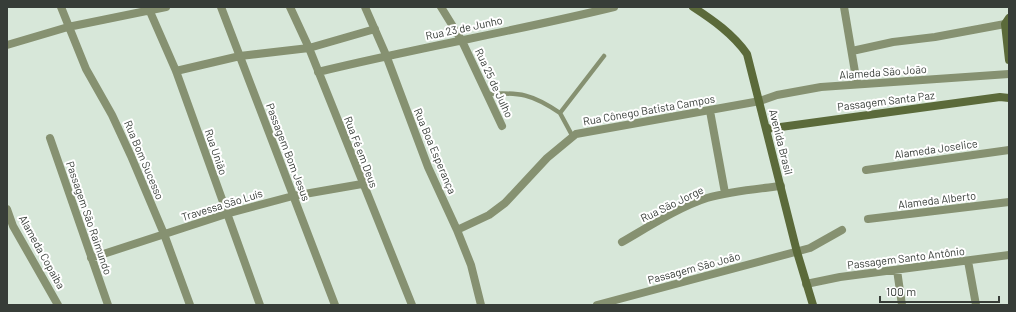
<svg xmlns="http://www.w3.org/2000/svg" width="1016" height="312" font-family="Barlow,sans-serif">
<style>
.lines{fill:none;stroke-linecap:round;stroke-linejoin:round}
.lane{stroke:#869171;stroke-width:4.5}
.street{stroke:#869171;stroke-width:8}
.secondary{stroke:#5b6a3a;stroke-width:8}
.labels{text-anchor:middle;stroke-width:4;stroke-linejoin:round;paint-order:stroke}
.street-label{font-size:11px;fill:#373d38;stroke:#fff}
</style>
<rect width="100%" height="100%" fill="#d7e7d9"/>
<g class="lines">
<!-- lane -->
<path class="lane" d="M487,94C520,92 532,94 560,113
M573,137L560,113L604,56"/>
<!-- street -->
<path class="street" d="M61,7L86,69L112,115L131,156L164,234L190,305
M148,7L176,71L260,305
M221,7L335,305
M290,7L309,48L412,305
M365,7L386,55L428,167L457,230L471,265L481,305
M441,7L462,41L502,126
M844,7L857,84
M7,45L68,27L166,7
M852,51L893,42L935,37L1005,24
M176,71L240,56L309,48L375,29
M318,72C416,48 516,31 614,7
M710,111L725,193
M50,138L108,305
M866,170L1009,150
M7,209L13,226L58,305
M868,219L1009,202
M457,230L489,215L505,203L547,158L576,134L760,101L777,95L821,87L1009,74
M622,242C648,227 679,207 707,198C731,191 756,189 781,186
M91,258L226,214L293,196L362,184
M968,261L976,305
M897,270L902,305
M806,284L840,277L1009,255
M597,305L810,248L842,230"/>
<!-- secondary -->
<path class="secondary" d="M693,7C713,20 733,34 747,54L797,252L813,305
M1009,18L1005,24L1009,60
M766,129L1000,97L1009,98"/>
</g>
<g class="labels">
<!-- street labels -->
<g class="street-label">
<text transform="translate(464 28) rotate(-12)" y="4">Rua 23 de Junho</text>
<text transform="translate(883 72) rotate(-4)" y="4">Alameda São João</text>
<text transform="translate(494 83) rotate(65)" y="4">Rua 25 de Julho</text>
<text transform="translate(886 101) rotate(-7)" y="4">Passagem Santa Paz</text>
<text transform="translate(649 110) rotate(-10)" y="4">Rua Cônego Batista Campos</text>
<text transform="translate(781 142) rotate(76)" y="4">Avenida Brasil</text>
<text transform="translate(936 149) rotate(-8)" y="4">Alameda Joselice</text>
<text transform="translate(435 151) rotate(67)" y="4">Rua Boa Esperança</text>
<text transform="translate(216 152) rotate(71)" y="4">Rua União</text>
<text transform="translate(288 152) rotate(69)" y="4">Passagem Bom Jesus</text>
<text transform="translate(361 152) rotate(69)" y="4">Rua Fé em Deus</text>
<text transform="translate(144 160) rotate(67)" y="4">Rua Bom Sucesso</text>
<text transform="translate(937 200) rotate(-7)" y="4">Alameda Alberto</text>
<text transform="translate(672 204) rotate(-26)" y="4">Rua São Jorge</text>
<text transform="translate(222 205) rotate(-17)" y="4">Travessa São Luís</text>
<text transform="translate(89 218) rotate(71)" y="4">Passagem São Raimundo</text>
<text transform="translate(42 252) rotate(61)" y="4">Alameda Copaiba</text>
<text transform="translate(906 258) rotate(-7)" y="4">Passagem Santo Antônio</text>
<text transform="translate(694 268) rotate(-15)" y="4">Passagem São João</text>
</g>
</g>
<!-- border -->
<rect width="1016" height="312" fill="none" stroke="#373d38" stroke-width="16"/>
<!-- scale -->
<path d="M880 296v6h119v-6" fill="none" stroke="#373d38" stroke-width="2"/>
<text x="886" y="296" font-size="12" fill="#373d38" stroke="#ffffff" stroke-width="3" paint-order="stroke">100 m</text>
</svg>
